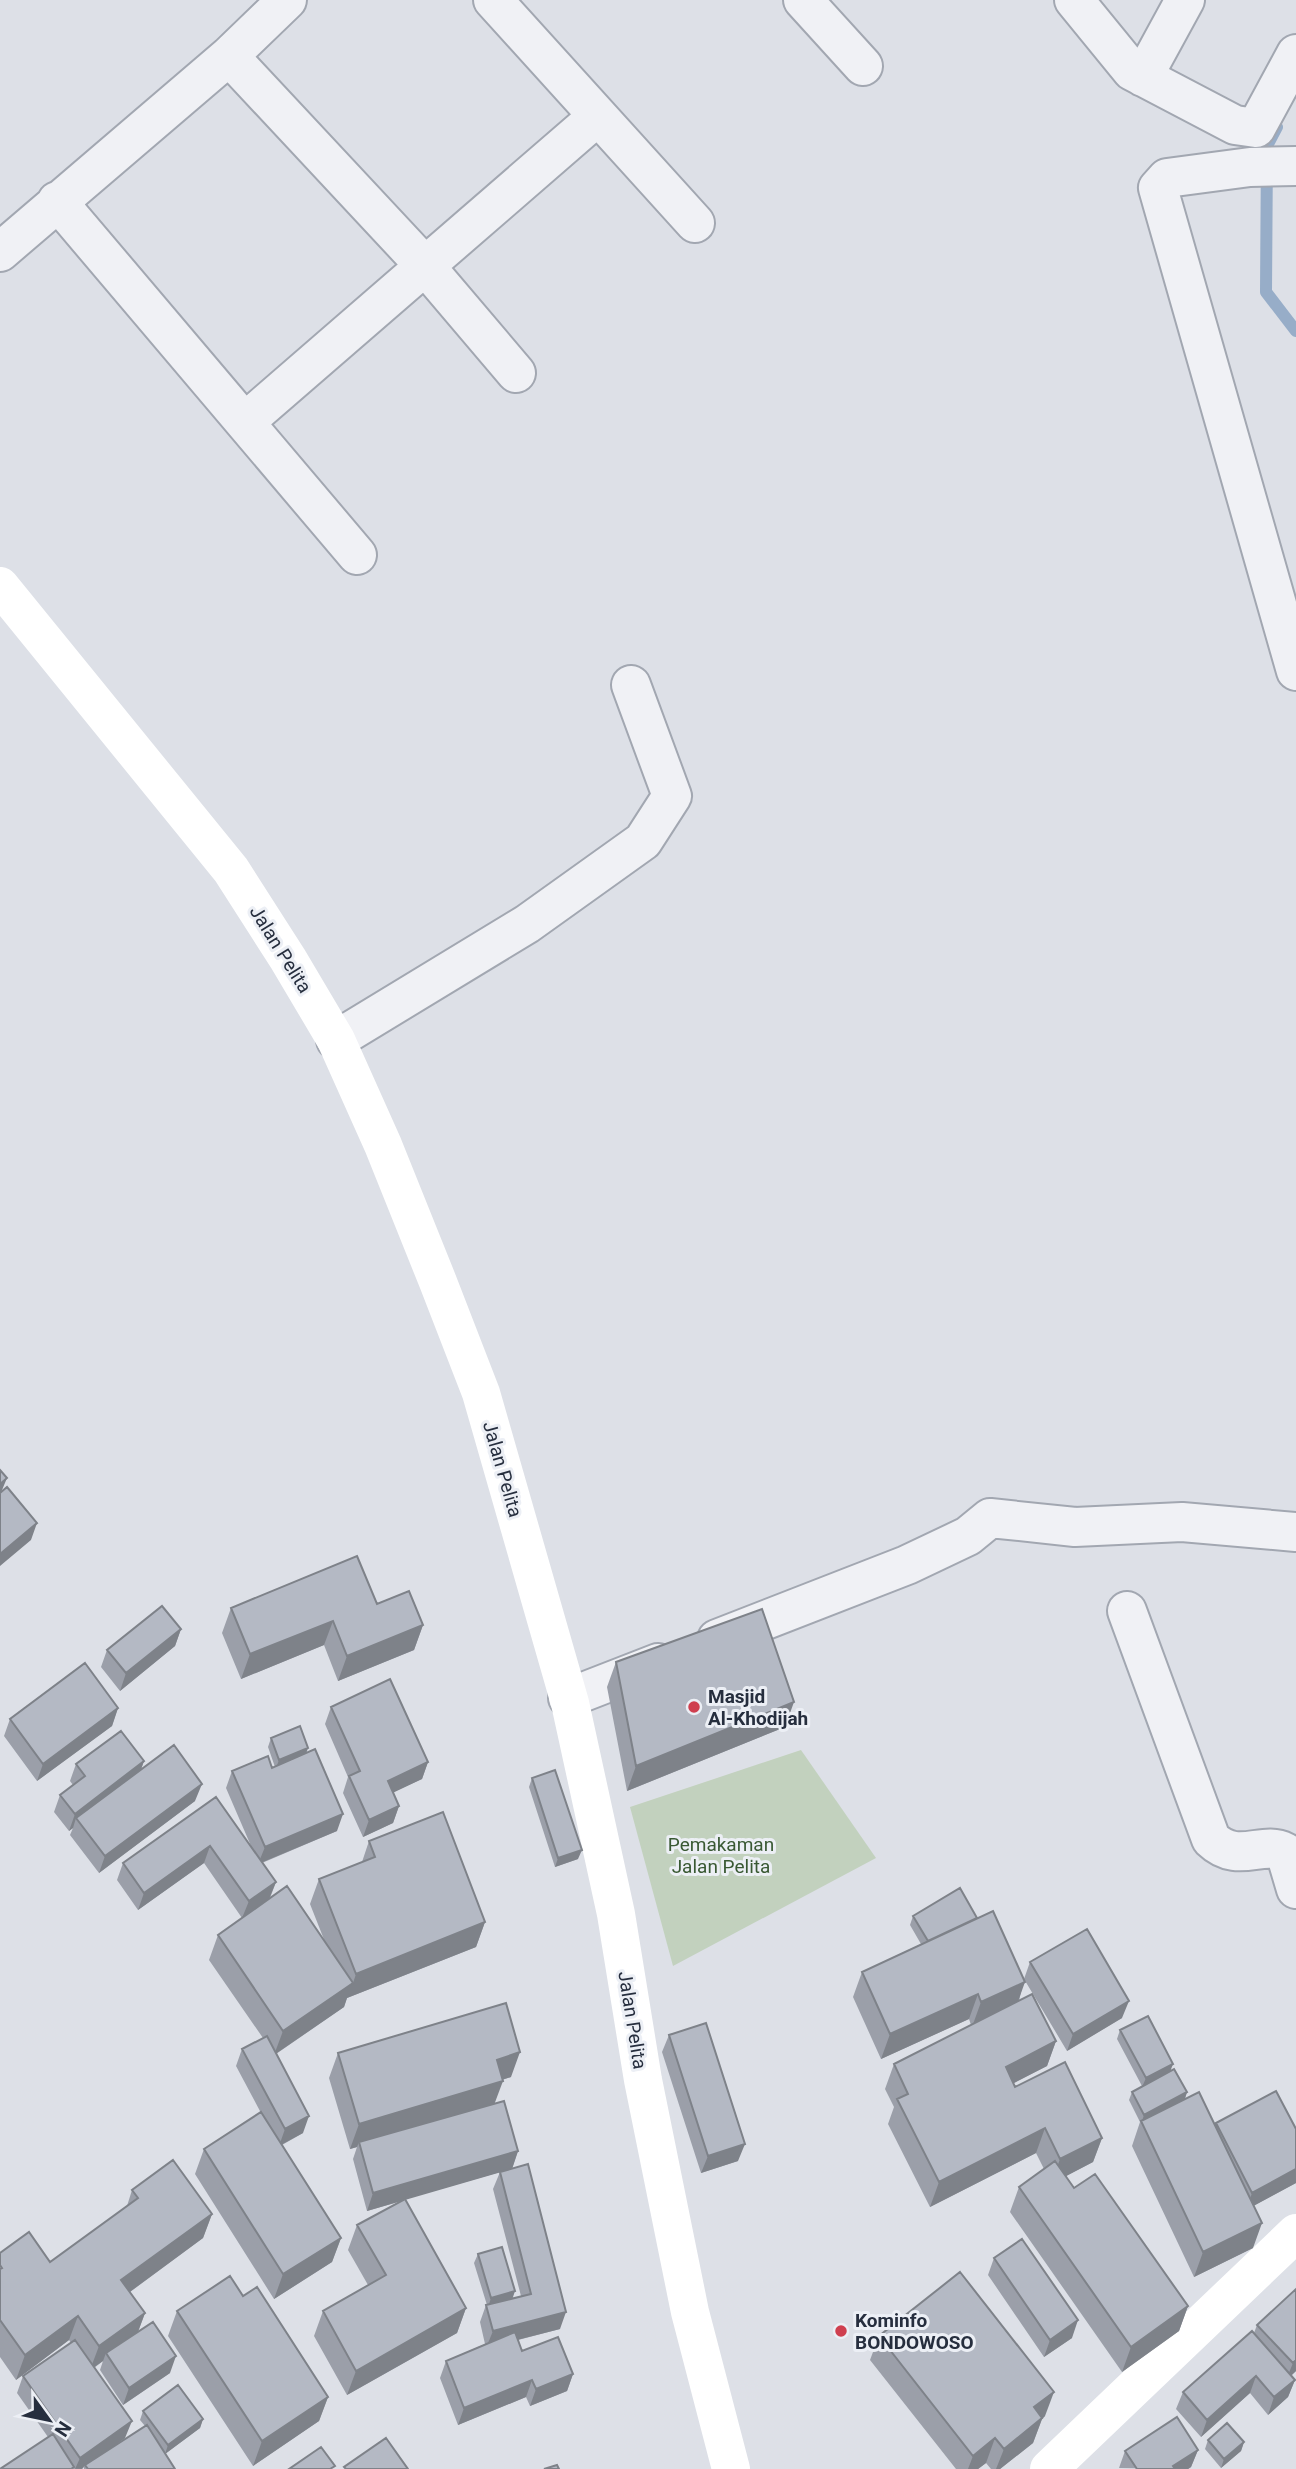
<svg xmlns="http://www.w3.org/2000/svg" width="1296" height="2469" font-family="Roboto,sans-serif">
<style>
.green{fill:#c2d1be}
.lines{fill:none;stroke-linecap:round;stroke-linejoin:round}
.stream{stroke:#97adc8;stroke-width:12}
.minor-casing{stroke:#a2a7b1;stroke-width:42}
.minor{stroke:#f0f1f5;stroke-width:38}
.secondary{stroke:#fff;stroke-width:38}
.wall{fill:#9b9fa9}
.shaded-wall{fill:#7e8289}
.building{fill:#b4b9c4;stroke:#7e8289;stroke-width:2}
.poi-dot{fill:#cf3f4f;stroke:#eceff5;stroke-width:2.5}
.labels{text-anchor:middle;stroke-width:6;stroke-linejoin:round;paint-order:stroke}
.street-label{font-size:19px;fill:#262e3e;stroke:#eceff5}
.poi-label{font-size:19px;font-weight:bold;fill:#262e3e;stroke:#eceff5;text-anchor:start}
.park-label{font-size:19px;fill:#395933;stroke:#eceff5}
</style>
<rect width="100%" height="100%" fill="#dde0e7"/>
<!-- green -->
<path class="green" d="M801,1750L876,1858L673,1966L630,1807Z"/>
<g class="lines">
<!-- stream -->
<path class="stream" d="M1277,127L1267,146L1266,292L1296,331"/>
<defs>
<path id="minor" d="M493,0L695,223
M803,0L863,66
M1074,0L1132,71L1235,125L1256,128L1296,54
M229,56L426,267L516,373
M1143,77L1185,0
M1296,166L1250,167L1167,178L1158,188L1296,671
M57,201L357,555
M0,252L229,56L287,0
M245,422L598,116
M336,1040L527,924L643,841L672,796L631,685
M1127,1611L1211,1839C1238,1865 1262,1840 1285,1852L1296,1889
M717,1639L907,1565L968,1536L990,1518L1075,1527L1182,1522L1296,1532
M568,1698L658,1663"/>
</defs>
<!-- minor casing -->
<use href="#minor" class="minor-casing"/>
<!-- minor -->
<use href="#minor" class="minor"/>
<!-- secondary -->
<path class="secondary" d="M0,586L231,870L288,959L336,1040L383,1145L438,1282L481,1393L570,1703L616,1914L643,2080L690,2312L731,2469
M1049,2469L1296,2233"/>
</g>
<!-- wall -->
<path class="wall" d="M377,1604L423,1625L414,1650L338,1681L324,1645L241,1679L222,1633L231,1608Z
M181,1629L175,1646L120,1691L101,1667L107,1650Z
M616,1662L785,1727L627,1791L607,1687Z
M331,1707L428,1762L422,1779L393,1792L399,1806L393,1823L363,1837L343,1793L348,1777L325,1724Z
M118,1708L112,1726L37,1781L4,1736L10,1719Z
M271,1738L306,1753L337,1831L262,1863L276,1882L270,1898L325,1942L310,1904L319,1879L362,1862L369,1841L485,1922L476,1947L347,1998L344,2007L276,2054L303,2133L282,2145L341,2238L332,2262L274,2299L195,2174L204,2149L261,2113L236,2066L242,2049L263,2038L209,1960L218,1935L242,1918L204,1863L138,1910L117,1880L123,1863L216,1797L251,1846L226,1788L232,1771L272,1768L275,1767L268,1747Z
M144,1761L141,1769L195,1801L99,1873L70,1835L73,1828L69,1831L54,1812L60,1795L73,1785L70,1781L76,1764Z
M532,1778L578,1859L555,1867L529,1787Z
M913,1916L977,1918L1024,1979L1030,1962L1122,2018L1067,2051L1024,1979L1019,2001L1056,2041L1047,2066L1013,2083L1015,2087L1102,2138L1093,2162L1066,2176L1074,2188L1188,2306L1179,2331L1122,2372L1010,2212L1019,2187L1044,2169L1036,2153L930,2207L888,2124L894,2107L885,2089L894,2064L971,2025L969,2019L881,2059L853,1997L862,1972L921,1944L910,1925Z
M1120,2030L1171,2070L1187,2092L1185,2099L1215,2125L1216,2123L1296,2129V2183L1253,2206V2248L1194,2277L1132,2146L1140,2122L1129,2100L1132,2092L1142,2086L1117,2039Z
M669,2035L738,2161L701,2173L662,2052Z
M338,2053L511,2077L502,2080L494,2104L518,2151L512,2169L560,2329L518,2340L522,2351L573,2374L567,2391L530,2406L526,2397L458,2425L440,2378L446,2361L485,2344L480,2322L486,2305H487L474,2263L478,2254L512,2299L521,2296L493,2189L500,2172L405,2199L466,2308L457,2333L347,2395L314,2336L323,2311L368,2285L348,2250L357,2225L401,2201L367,2211L353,2159L357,2147L350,2149L329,2078Z
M132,2190L212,2214L203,2238L130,2292L145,2313L138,2332L170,2373L123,2405L100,2370L103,2361L94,2368L125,2438L113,2447L145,2426L140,2420L143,2411L203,2419L200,2428L165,2454L175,2469H84V2467L82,2469H0L48,2437L17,2393L23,2376L71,2343L69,2340L16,2380L0,2357V2253L50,2262L127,2206Z
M994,2258L1072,2338L1044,2357L988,2275Z
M1296,2289V2371L1291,2376L1295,2380L1288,2397L1268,2415L1250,2393L1201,2437L1176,2409L1183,2392L1254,2333L1257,2325Z
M243,2296L328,2397L319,2421L253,2466L168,2336L177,2311Z
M879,2336L1045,2416L1042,2419L1033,2443L1000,2469H991L986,2463L978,2469H956L870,2360Z
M1208,2440L1244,2442L1241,2451L1221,2468L1205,2449Z
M1198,2450L1191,2467L1188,2469L1119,2468L1125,2451Z"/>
<!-- shaded-wall -->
<path class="shaded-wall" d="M7,1478L0,1495V1496V1484Z
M37,1523L31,1540L0,1566V1554Z
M333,1621L324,1645L241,1679L250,1654Z
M423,1625L414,1650L338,1681L347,1656Z
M181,1629L175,1646L120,1691L126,1673Z
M794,1702L785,1727L627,1791L636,1766Z
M118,1708L112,1726L37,1781L43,1764Z
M308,1748L305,1757L276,1768L279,1760Z
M144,1761L138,1778L76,1818L73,1828L69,1831L75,1814Z
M428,1762L422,1779L382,1798L388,1781Z
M202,1784L195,1801L99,1873L105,1856Z
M399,1806L393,1823L363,1837L369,1820Z
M343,1814L337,1831L258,1864L265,1847Z
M210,1846L204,1863L138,1910L144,1893Z
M582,1850L578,1859L555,1867L558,1858Z
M276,1882L269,1899L242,1918L249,1901Z
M485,1922L476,1947L347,1998L344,2007L274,2055L283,2031L353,1983L356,1974Z
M1025,1982L1016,2007L972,2027L981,2002Z
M978,1994L969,2019L881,2059L890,2034Z
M1129,2001L1122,2018L1067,2051L1073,2034Z
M1056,2041L1047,2066L997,2092L1006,2067Z
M520,2052L511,2077L488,2084L497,2060Z
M1173,2064L1170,2072L1142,2087L1146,2078Z
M503,2081L494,2105L359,2142L357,2147L350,2149L359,2124Z
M1187,2092L1184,2101L1141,2124L1144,2115Z
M309,2116L303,2133L279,2146L285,2129Z
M1045,2128L1036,2153L930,2207L939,2182Z
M1102,2138L1093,2162L1051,2184L1060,2159Z
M745,2144L738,2161L701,2173L708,2156Z
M518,2151L512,2169L367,2211L373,2193Z
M1296,2169V2183L1246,2210L1252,2193Z
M212,2214L203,2238L112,2305L121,2280Z
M1262,2223L1253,2248L1194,2277L1203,2252Z
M341,2238L332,2262L274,2299L283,2274Z
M515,2291L512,2300L488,2307L491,2298Z
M1188,2306L1179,2331L1122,2372L1131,2347Z
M466,2308L457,2333L347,2395L356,2371Z
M566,2312L560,2329L486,2348L493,2331Z
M145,2313L136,2337L106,2353L103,2361L90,2370L99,2346Z
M78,2316L69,2340L16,2380L25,2355Z
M1078,2320L1072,2338L1044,2357L1050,2340Z
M176,2356L170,2373L123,2405L129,2388Z
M1296,2360V2371L1286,2380L1293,2363Z
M573,2374L567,2391L530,2406L536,2389Z
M1256,2376L1250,2393L1201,2437L1207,2420Z
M532,2380L526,2397L458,2425L464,2408Z
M1295,2380L1288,2397L1268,2415L1274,2397Z
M1054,2392L1045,2416L1042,2419L1033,2443L1000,2469H996L1004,2449L1034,2407Z
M328,2397L319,2421L253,2466L262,2441Z
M203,2419L200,2428L165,2454L168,2445Z
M132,2421L125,2438L86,2466L85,2465L82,2469H75L80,2458Z
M995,2438L986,2463L978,2469H968L973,2456Z
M1244,2442L1241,2451L1221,2468L1224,2459Z
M1198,2450L1191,2467L1188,2469H1172L1173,2466Z"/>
<!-- building -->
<path class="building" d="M0,1470L7,1478L0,1484Z
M7,1487L37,1523L0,1554V1493Z
M357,1556L377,1604L409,1591L423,1625L347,1656L333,1621L250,1654L231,1608Z
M162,1606L181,1629L126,1673L107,1650Z
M762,1609L794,1702L636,1766L616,1662Z
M85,1663L118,1708L43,1764L10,1719Z
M390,1679L428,1762L388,1781L399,1806L369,1820L349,1776L360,1771L331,1707Z
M300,1726L308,1748L279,1760L271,1738Z
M121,1731L144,1761L75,1814L60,1795L85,1776L76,1764Z
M174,1745L202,1784L105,1856L76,1818Z
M315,1749L343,1814L265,1847L232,1771L268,1756L272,1768Z
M555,1770L582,1850L558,1858L532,1778Z
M216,1797L276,1882L249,1901L210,1846L144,1893L123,1863Z
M443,1812L485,1922L356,1974L319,1879L375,1857L369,1841Z
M287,1886L353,1983L283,2031L218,1935Z
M960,1888L977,1918L928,1941L913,1916Z
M993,1911L1025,1982L981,2002L978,1994L890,2034L862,1972Z
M1087,1929L1129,2001L1073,2034L1030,1962Z
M1032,1994L1056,2041L1006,2067L1015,2087L1065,2062L1102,2138L1060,2159L1045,2128L939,2182L897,2099L908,2094L894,2064Z
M506,2003L520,2052L497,2060L503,2081L359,2124L338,2053Z
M1148,2016L1173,2064L1146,2078L1120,2030Z
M706,2023L745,2144L708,2156L669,2035Z
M267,2036L309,2116L285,2129L242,2049Z
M1174,2069L1187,2092L1144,2115L1132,2092Z
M1276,2091L1296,2129V2169L1252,2193L1216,2123Z
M1199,2092L1262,2223L1203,2252L1141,2121Z
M504,2101L518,2151L373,2193L359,2142Z
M261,2112L341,2238L283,2274L204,2149Z
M173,2160L212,2214L121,2280L145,2313L99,2346L78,2316L25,2355L0,2320V2269L2,2268L0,2265V2253L29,2232L50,2262L138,2198L132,2190Z
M1055,2161L1074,2188L1095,2174L1188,2306L1131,2347L1019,2187Z
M528,2164L566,2312L493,2331L486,2305L531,2294L500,2172Z
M405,2199L466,2308L356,2371L323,2311L386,2275L357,2225Z
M1022,2239L1078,2320L1050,2340L994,2258Z
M502,2247L515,2291L491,2298L478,2254Z
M960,2272L1054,2392L1034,2407L1042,2418L1004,2449L995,2438L973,2456L879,2336Z
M230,2276L243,2296L257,2287L328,2397L262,2441L177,2311Z
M1296,2289V2360L1293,2363L1257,2325Z
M153,2322L176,2356L129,2388L106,2353Z
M1252,2331L1295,2380L1274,2397L1256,2376L1207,2420L1183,2392Z
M515,2332L522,2351L558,2337L573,2374L536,2389L532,2380L464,2408L446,2361Z
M75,2340L132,2421L80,2458L23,2376Z
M178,2385L203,2419L168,2445L143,2411Z
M1177,2417L1198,2450L1173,2466L1175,2469H1137L1125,2451Z
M1227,2423L1244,2442L1224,2459L1208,2440Z
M147,2425L175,2469H88L85,2465Z
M53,2434L74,2467L71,2469H0Z
M386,2438L408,2469H346L344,2467Z
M321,2447L335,2466L330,2469H289Z
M557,2465L559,2469H544Z"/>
<!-- markers -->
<g class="poi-dot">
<circle cx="694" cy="1707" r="7"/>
<circle cx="841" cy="2331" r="7"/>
</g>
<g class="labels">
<!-- street labels -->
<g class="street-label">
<text transform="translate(281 949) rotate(58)" y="7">Jalan Pelita</text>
<text transform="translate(503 1469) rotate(74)" y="7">Jalan Pelita</text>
<text transform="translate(633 2020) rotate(81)" y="7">Jalan Pelita</text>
</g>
<!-- poi labels -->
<g class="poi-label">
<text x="708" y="1703">Masjid<tspan x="708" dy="22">Al-Khodijah</tspan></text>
<text x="855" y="2327">Kominfo<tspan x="855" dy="22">BONDOWOSO</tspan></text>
</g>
<!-- park labels -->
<g class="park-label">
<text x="721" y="1851">Pemakaman<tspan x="721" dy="22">Jalan Pelita</tspan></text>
</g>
</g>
<!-- north arrow -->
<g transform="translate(49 2420) rotate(123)" stroke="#eceff5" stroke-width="5" paint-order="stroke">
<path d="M0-5L12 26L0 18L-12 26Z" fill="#262e3e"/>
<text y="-10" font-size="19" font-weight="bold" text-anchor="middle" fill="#262e3e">N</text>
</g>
</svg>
